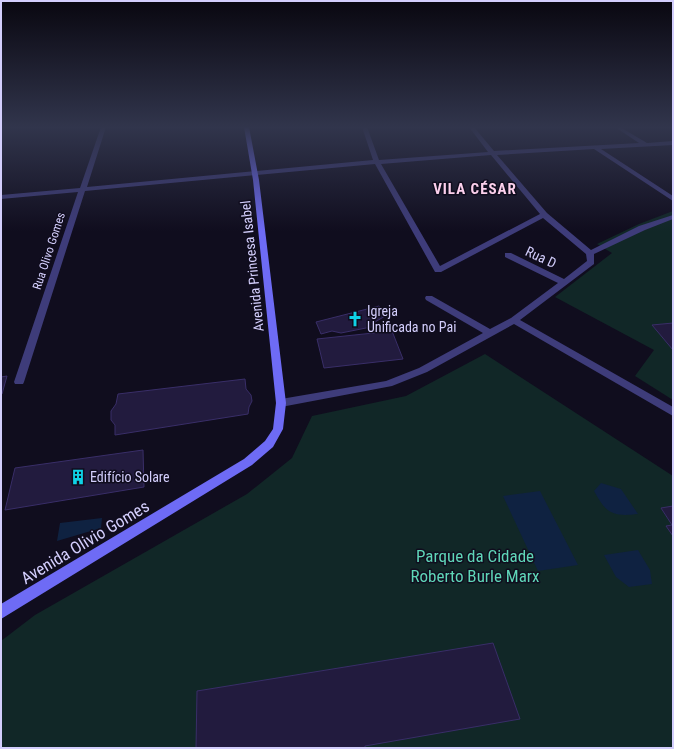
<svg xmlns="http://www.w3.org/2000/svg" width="674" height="749" font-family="'Roboto Condensed',sans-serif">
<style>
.green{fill:#112727}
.water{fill:#0f2241}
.building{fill:#221b3e;stroke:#392e68}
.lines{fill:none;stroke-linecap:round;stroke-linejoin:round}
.street{fill:#3e3c7a;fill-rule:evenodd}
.secondary{fill:#6e6bf5;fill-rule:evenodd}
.labels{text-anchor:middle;stroke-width:3;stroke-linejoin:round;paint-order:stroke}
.far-street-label{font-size:12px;fill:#d3cefc;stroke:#100d1e}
.street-label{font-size:14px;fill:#d3cefc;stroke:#100d1e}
.poi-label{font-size:14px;fill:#d3cefc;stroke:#100d1e;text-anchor:start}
.far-district-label{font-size:15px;font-weight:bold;letter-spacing:1px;fill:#fcd0ec;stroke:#100d1e}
.near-street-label{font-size:17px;fill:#d3cefc;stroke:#100d1e}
.near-park-label{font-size:17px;fill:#5fd6b8;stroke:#100d1e}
</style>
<rect width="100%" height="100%" fill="#100d1e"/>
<!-- green -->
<path class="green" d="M673,211V400L635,376L654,350L555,297L612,253L597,244L639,224Z
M485,354L673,476V748H1V641L35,615L247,494L292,458L312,416L406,396Z"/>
<!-- water -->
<path class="water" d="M601,483L621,489L638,514C612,517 606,513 594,491Z
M540,491L578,565L538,571L503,496Z
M102,518L101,528L57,541L60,523Z
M638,550L650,570L652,584L629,587L616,577L604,555Z"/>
<!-- building -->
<path class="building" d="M379,306L387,315L375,322L376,326L341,333L332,331L321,334L316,322Z
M673,323V350L652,325Z
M392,331L403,359L324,368L317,339Z
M7,376L2,394H1V377Z
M245,379L246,389L251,395L252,401L249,407L248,414L115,435V425L111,420V411L116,404L118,394Z
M143,450L144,487L5,510L15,468Z
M673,506V536L666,526L672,525L661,508Z
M493,643L520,719L365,746V748H196L197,691Z"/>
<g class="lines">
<!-- street -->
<path class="street" d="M101,127H106L87,187L373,160L362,127H367L379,160L488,152L469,127H474L494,151L639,143L615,127H620L647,143L673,141V145L601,149L673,196V201L594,149L497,155L547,213L591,250L639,226L673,215V219L645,230L594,254V264L520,320L673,407V416L514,324L427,372L392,386L281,407L277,406L276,403L277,400L281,399L386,381L419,368L483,333L426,300L425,298L426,296H432L490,329L511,318L558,283L505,257V253H511L564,279L587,261L586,254L543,218L441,272H435L375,164L85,191L24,382L23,384H15L14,382L78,192L1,199V195L80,188ZM491,155L540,214L440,266L381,164Z"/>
<!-- secondary -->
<path class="secondary" d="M244,127H249L259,180L286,403L283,429L273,447L252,465L1,619V604L244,459L265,441L273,429L276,403L253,180Z"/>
</g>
<!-- sky -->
<linearGradient id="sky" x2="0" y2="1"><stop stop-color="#090710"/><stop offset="0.55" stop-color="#31354c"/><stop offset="1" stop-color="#31354c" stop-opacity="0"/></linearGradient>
<rect width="674" height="231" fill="url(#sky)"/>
<!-- icons -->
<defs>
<symbol id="church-bare" viewBox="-9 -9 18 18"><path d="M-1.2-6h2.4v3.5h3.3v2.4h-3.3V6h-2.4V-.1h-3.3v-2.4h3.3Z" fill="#0fd2e6" stroke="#100d1e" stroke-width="2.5" paint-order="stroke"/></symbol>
<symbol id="building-bare" viewBox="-9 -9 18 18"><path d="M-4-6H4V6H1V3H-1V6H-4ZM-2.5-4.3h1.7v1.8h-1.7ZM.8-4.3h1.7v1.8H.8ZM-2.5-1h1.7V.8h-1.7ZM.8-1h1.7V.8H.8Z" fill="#0fd2e6" stroke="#100d1e" stroke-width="2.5" paint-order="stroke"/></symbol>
</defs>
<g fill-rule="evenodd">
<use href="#church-bare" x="344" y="308" width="22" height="22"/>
<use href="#building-bare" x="67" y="466" width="22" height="22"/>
</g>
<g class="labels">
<!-- far-street labels -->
<g class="far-street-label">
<text transform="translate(49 251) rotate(-72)" y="4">Rua Olivo Gomes</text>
</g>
<!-- street labels -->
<g class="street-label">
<text transform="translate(541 257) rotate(25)" y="5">Rua D</text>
<text transform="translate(252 266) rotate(-96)" y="5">Avenida Princesa Isabel</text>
</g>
<!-- poi labels -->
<g class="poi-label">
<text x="367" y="316">Igreja<tspan x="367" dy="16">Unificada no Pai</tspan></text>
<text x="90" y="482">Edifício Solare</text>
</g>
<!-- far-district labels -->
<g class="far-district-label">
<text x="475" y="194">VILA CÉSAR</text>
</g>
<!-- near-street labels -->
<g class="near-street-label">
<text transform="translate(85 542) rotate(-31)" y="6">Avenida Olivio Gomes</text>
</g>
<!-- near-park labels -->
<g class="near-park-label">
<text x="475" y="562">Parque da Cidade<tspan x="475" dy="20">Roberto Burle Marx</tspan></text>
</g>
</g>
<!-- border -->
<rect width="674" height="749" fill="none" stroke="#d3cefc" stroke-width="4"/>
</svg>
